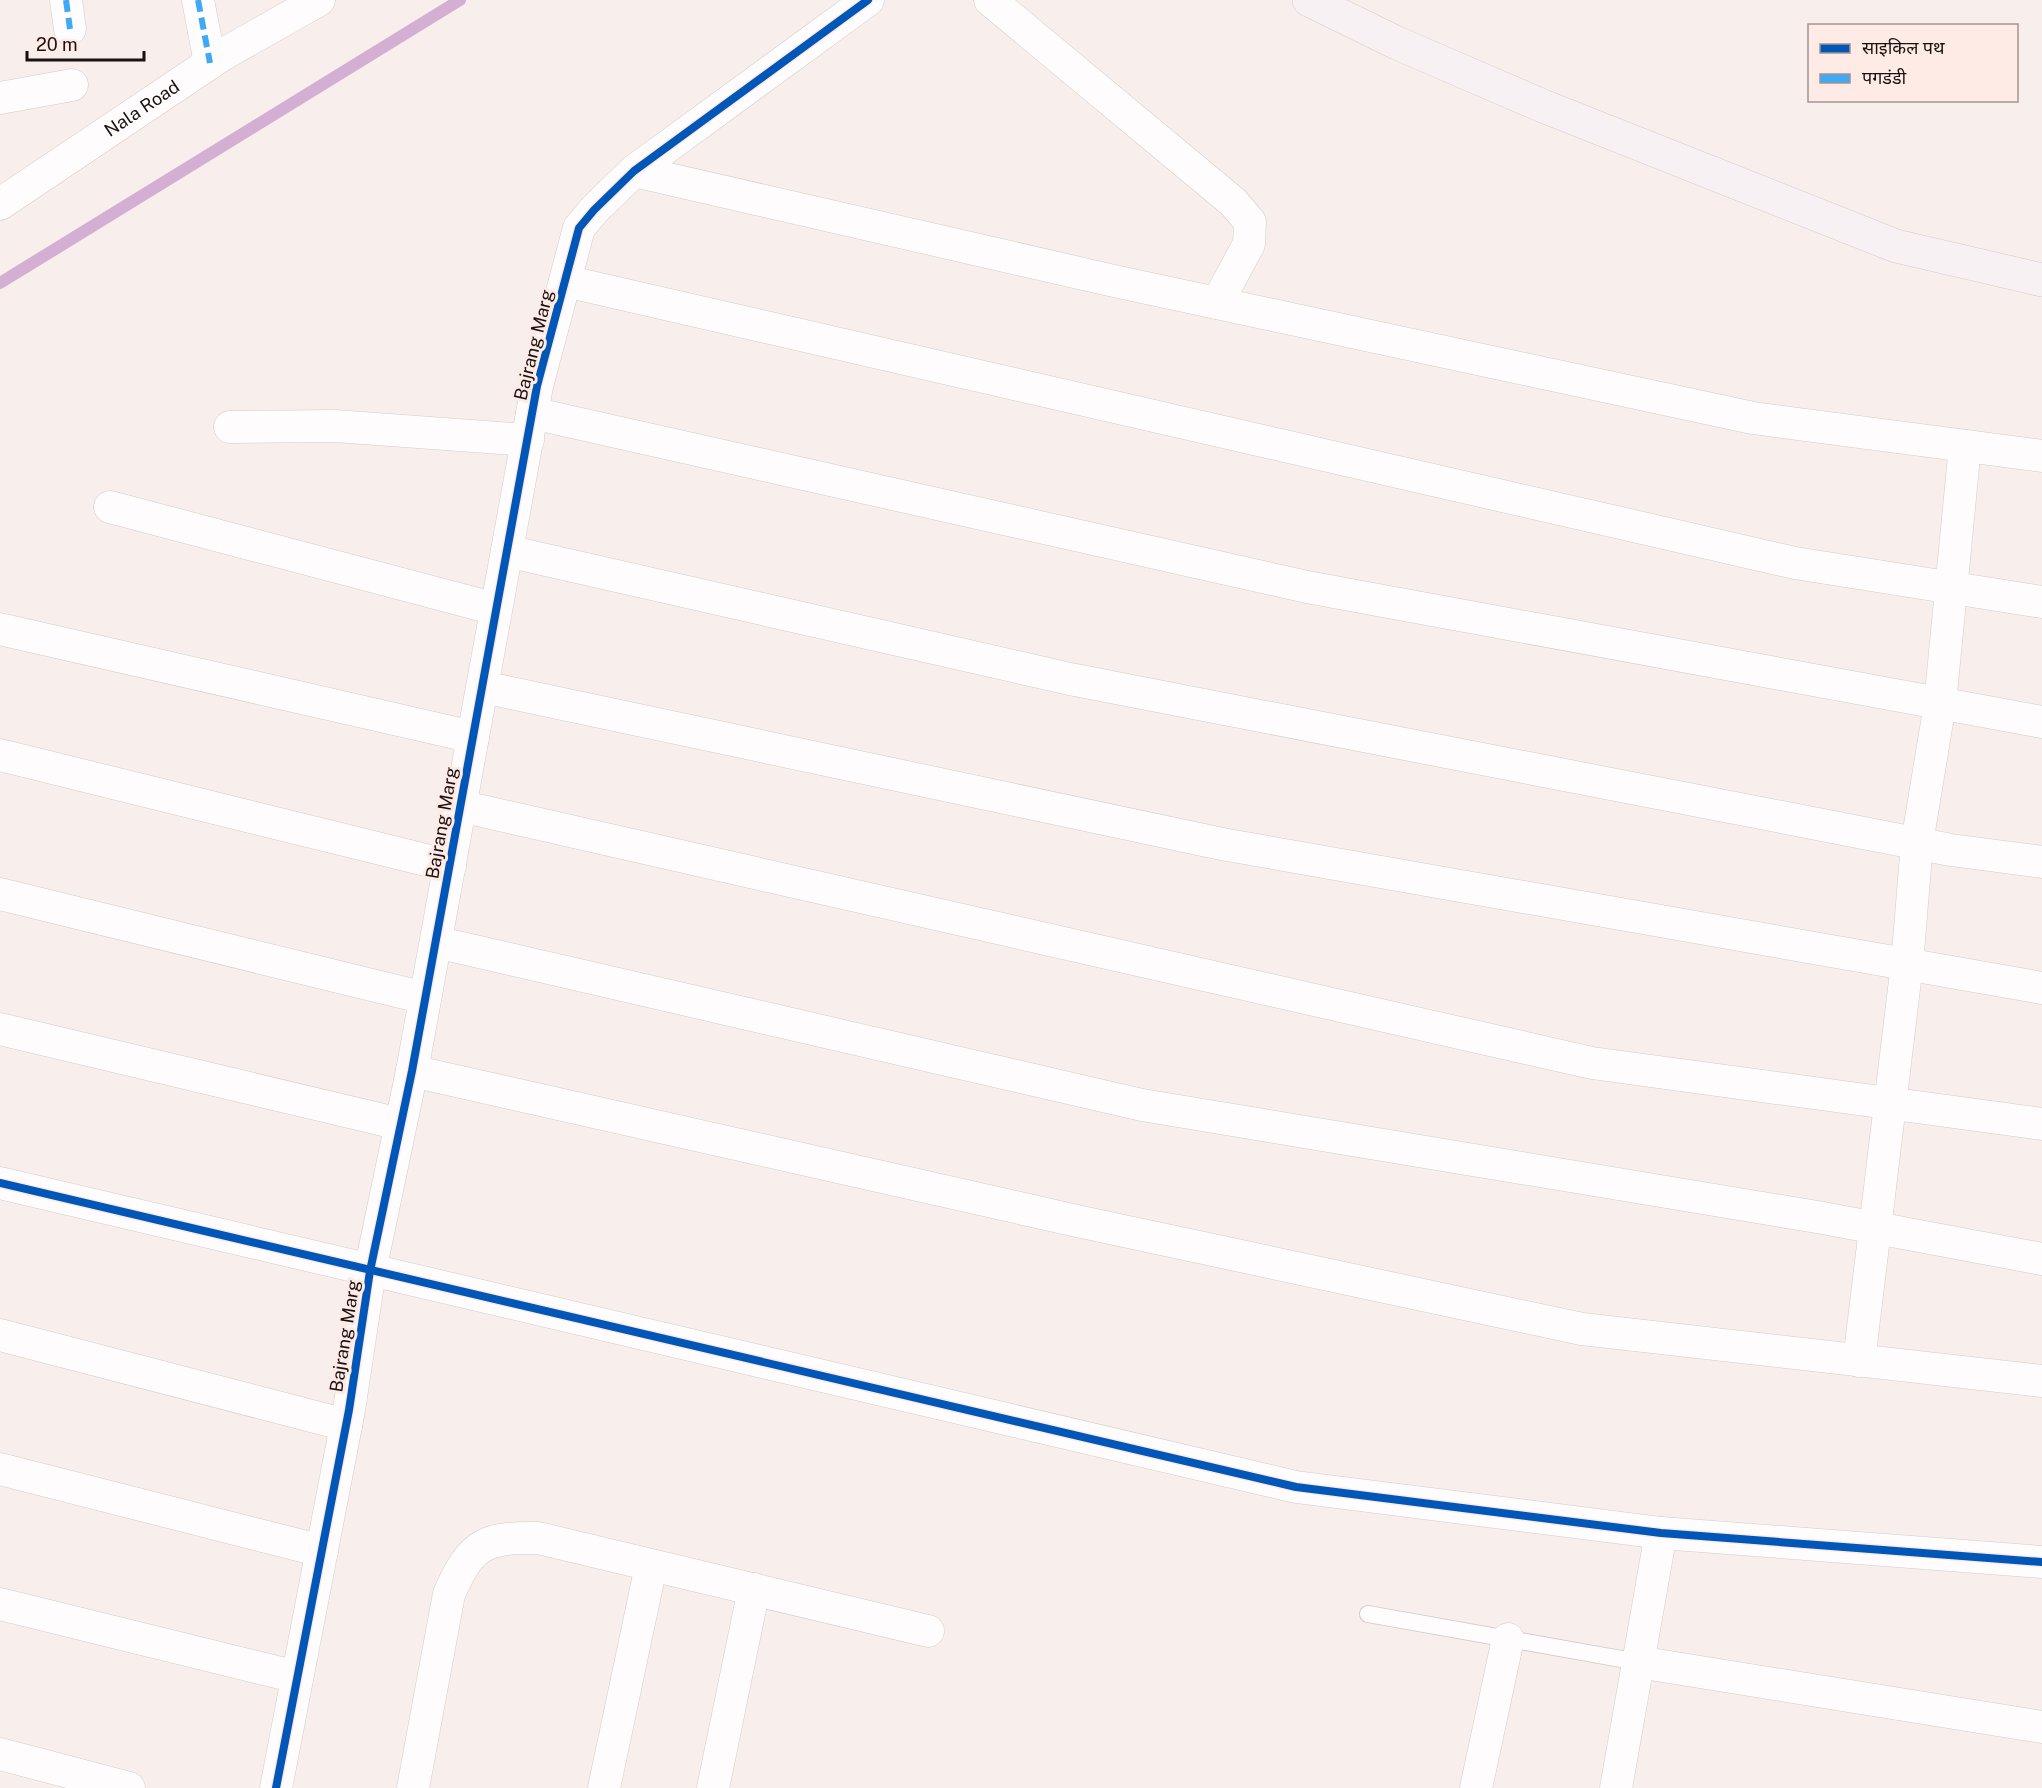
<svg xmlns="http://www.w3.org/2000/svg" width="2042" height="1788" font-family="'Public Sans','Noto Sans Devanagari',sans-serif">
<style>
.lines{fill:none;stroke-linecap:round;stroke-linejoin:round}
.stream{stroke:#d4afd4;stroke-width:12}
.lane-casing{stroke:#d4ccca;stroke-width:18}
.street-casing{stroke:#d4ccca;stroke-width:33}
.secondary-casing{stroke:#d4ccca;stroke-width:34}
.lane{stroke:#fefcfc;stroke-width:16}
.street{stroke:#fefcfc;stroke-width:32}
.secondary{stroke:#f7f1f3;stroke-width:33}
.quiet{stroke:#3fa9f5;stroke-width:6;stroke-dasharray:12 6;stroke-linecap:butt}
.cycleway-casing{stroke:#feebe6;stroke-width:11}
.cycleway{stroke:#0057b8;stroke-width:8}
.labels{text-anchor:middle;stroke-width:6;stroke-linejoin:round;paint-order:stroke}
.street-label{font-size:18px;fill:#191211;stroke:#feebe6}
</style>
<rect width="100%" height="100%" fill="#f8eeec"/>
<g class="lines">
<!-- stream -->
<path class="stream" d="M0,283L460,0"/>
<defs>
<path id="lane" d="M1368,1614L1638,1662"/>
<g id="street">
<path d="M66,0L70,29"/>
<path d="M198,0L210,63"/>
<path d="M990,0L1233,202L1250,222L1249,244L1217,303"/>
<path d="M0,98L72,85"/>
<path d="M634,171L1114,281L1753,418L2042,456"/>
<path id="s1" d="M0,204L222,55L319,0"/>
<path d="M565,281L1795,563L2042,602"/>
<path d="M532,413L1307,587L2042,722"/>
<path d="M230,427L335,426L528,440"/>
<path d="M110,507L496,609"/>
<path d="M507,551L1070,679L1951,850L2042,862"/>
<path d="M0,629L473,737"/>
<path d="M483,687L1222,844L2042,988"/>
<path d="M0,755L450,866"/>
<path d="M460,806L1592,1063L2042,1124"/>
<path d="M0,894L425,998"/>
<path d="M436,942L1142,1105L1823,1218L2042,1259"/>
<path d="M0,1029L400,1124"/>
<path d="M412,1071L1077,1221L1582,1329L2042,1381"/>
<path d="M0,1183L1296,1487L1661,1533L2042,1562"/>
<path d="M0,1335L346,1425"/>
<path d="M1859,1361L1907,964L1917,843L1940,704L1965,446"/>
<path d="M0,1469L322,1551"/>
<path d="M0,1604L297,1677"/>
<path d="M1638,1662L2042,1727"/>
<path d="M0,1754L129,1788"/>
<path d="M276,1788L349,1410L370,1271L412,1071L537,386L579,228L594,210L634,171L868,0"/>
<path d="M413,1788L449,1594C471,1544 484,1537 538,1538L928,1631"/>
<path d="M604,1788L651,1566"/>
<path d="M713,1788L754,1589"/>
<path d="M1476,1788L1508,1639"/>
<path d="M1616,1788L1661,1533"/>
</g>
<path id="secondary" d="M1309,0L1397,43L1543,106L1896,246L2042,280"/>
</defs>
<!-- lane casing -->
<use href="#lane" class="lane-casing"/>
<!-- street casing -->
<use href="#street" class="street-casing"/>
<!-- secondary casing -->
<use href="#secondary" class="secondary-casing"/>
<!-- lane -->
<use href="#lane" class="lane"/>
<!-- street -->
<use href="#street" class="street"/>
<!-- secondary -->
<use href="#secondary" class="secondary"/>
<!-- quiet -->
<path class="quiet" d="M66,0L70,29
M198,0L210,63"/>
<defs>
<path id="cycleway" d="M0,1183L1296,1487L1661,1533L2042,1562
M276,1788L349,1410L370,1271L412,1071L537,386L579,228L594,210L634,171L868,0"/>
</defs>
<!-- cycleway casing -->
<use href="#cycleway" class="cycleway-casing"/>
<!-- cycleway -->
<use href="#cycleway" class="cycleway"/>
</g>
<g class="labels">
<!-- street labels -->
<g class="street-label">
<text dy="6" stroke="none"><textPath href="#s1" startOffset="171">Nala Road</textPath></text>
<text transform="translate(534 345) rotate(-76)" y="6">Bajrang Marg</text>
<text transform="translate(442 823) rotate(-80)" y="6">Bajrang Marg</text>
<text transform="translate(345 1336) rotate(-81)" y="6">Bajrang Marg</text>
</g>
</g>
<!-- legend -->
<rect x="1808" y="24" width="210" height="78" fill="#feebe6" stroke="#a29491" stroke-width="1.5"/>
<rect x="1820" y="44" width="30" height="9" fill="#0057b8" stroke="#a29491" stroke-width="1.5"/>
<text x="1862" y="54" font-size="18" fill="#191211">साइकिल पथ</text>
<rect x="1820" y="74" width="30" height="9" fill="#3fa9f5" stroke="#a29491" stroke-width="1.5"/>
<text x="1862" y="84" font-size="18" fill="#191211">पगडंडी</text>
<!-- scale -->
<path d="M27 51v9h117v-9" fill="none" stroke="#191211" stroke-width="3"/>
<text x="36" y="51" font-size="18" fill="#191211" stroke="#feebe6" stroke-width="4.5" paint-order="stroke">20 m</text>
</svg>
